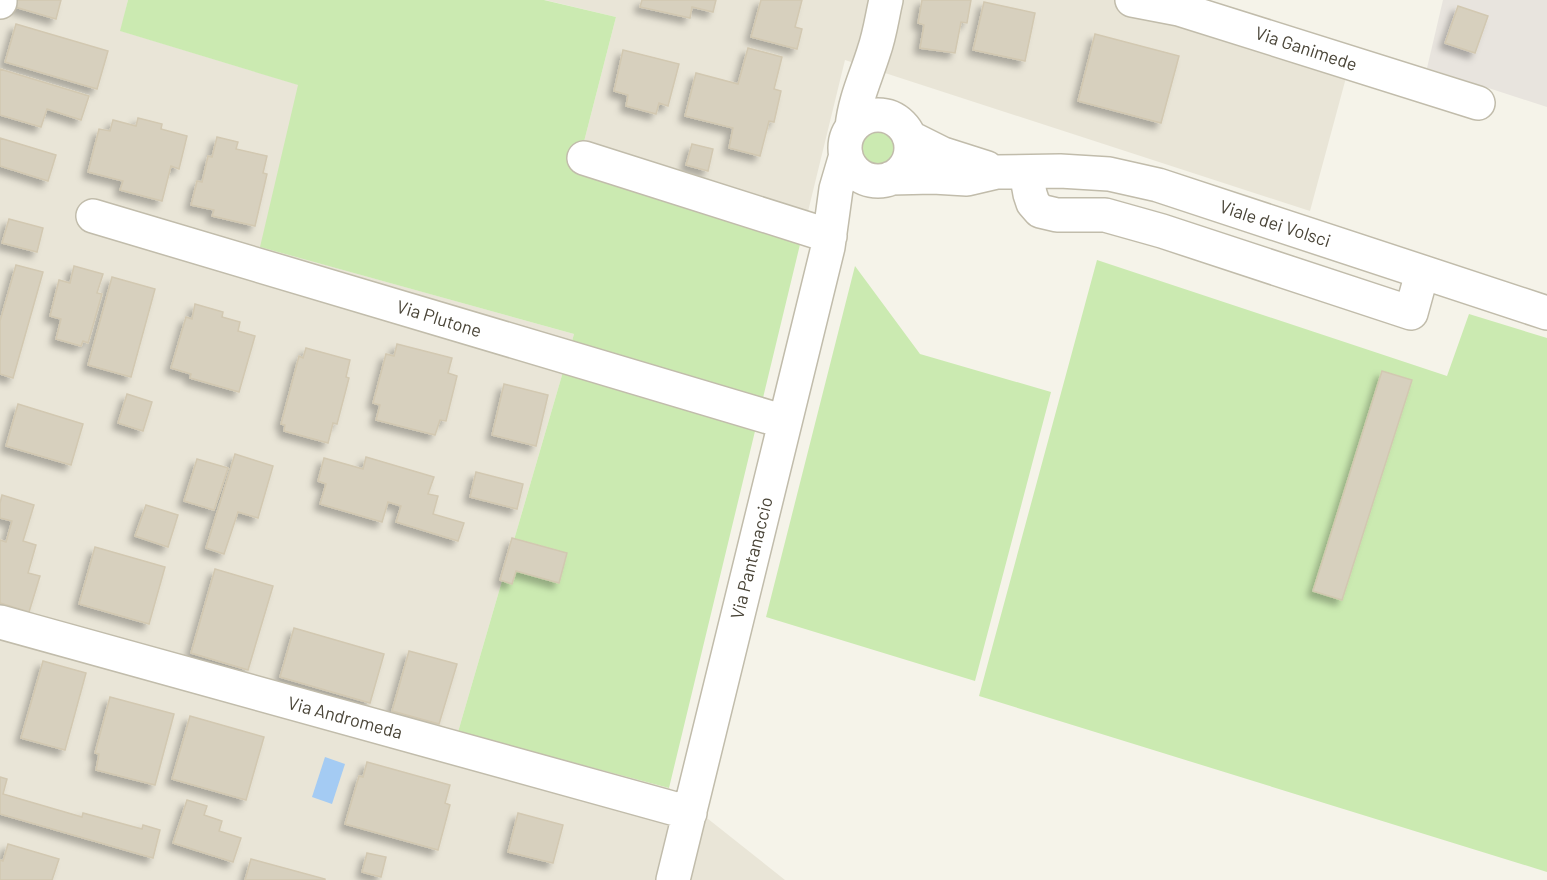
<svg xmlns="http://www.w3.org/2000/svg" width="1547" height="880" font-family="Barlow,sans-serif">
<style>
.residential{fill:#e9e5d7}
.industrial{fill:#e8e4de}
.green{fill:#cbeab1}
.water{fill:#a4cbf3}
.building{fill:#d7d0be;stroke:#d2c8b1;stroke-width:1.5;filter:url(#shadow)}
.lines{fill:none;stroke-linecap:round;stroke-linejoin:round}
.minor-casing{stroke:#c1bcab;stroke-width:36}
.minor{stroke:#fff;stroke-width:33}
.labels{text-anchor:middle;stroke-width:4.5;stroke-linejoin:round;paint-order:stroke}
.street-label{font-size:18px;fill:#494437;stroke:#fff}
</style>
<defs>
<filter id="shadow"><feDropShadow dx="-5.5" dy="5.5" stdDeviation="3" flood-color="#0004"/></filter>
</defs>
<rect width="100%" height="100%" fill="#f5f3e9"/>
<!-- residential -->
<path class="residential" d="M0,0H128L121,31L299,85L261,247L574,334L458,732L669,788L785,880H0Z
M545,0H1193L1347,74L1310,211L845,60L803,232L578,165L616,17Z"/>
<!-- industrial -->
<path class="industrial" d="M1443,0H1547V107L1427,68Z"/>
<!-- green -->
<path class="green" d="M128,0H544L616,17L578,165L803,232L669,788L458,732L574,334L260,247L298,85L120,31Z
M857 148a20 20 0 1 1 40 0a20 20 0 1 1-40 0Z
M1097,260L1447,376L1469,314L1547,338V872L979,696Z
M855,266L920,354L1051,392L975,681L766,617Z"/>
<!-- water -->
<path class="water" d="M325,757L345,764L332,804L312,797Z"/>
<!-- building -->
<path class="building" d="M17,0H61L56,19L15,7Z
M642,0H716L713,12L692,7L690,18L640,7Z
M761,0H802L795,27L802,29L797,49L751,37Z
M922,0H971L967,23L961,22L955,53L920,48L924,25L918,23Z
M984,2L1035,13L1025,61L973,50Z
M1458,6L1488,16L1475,53L1445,43Z
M16,24L108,51L97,89L5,62Z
M1095,34L1179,56L1161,123L1078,101Z
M748,48L782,57L774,89L781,91L774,122L769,121L760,156L729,148L733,128L685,116L696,73L738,84Z
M623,50L679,64L668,106L659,103L656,114L626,106L628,95L614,91Z
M0,69L89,96L81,120L47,109L41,127L0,115Z
M138,118L162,124L161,129L187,136L179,169L171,166L162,201L120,190L123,181L88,172L99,129L110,131L113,120L136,126Z
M217,137L238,142L236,149L267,156L263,173L267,174L255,226L212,216L214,210L191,205L197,181L202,182L208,156L212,157Z
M0,138L56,155L48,181L0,166Z
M692,144L713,149L708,171L686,165Z
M9,219L43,228L37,252L2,243Z
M16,265L43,272L13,378L0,374V321Z
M74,266L103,274L97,293L102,294L88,343L83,341L81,346L56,339L61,319L50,316L59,280L70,283Z
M112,277L155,289L131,377L88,365Z
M195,304L223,312L222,317L240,322L238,331L255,336L239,392L190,378L191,374L171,368L186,317L192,319Z
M397,344L452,358L448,373L457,376L446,421L440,420L435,435L376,420L380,405L373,403L386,354L394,356Z
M306,348L350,360L346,377L349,378L337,424L333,423L328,443L284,431L285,425L281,424L299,356L303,358Z
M1382,371L1412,380L1342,600L1313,591Z
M504,384L548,395L536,446L492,435Z
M127,394L152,402L143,431L118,423Z
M18,404L83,424L71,465L6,446Z
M235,454L273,466L258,518L238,512L224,554L206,548Z
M366,457L434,477L428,494L438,496L433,514L464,523L458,541L396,522L401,506L388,502L382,522L320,504L326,484L318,481L324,458L363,469Z
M197,459L228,468L214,510L184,501Z
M476,472L523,484L517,509L470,497Z
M2,495L34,505L23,541L36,545L28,573L40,576L29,612L0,603V540L6,542L12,521L0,518V503Z
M146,505L178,515L168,547L135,536Z
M512,538L567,553L559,583L516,571L512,584L500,580Z
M95,547L165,567L149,624L79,604Z
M215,569L273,586L248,670L191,653Z
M294,628L384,654L370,703L280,677Z
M409,651L457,664L439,724L392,711Z
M43,661L86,673L65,750L21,738Z
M110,697L174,714L155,785L96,770L99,754L95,753Z
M190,716L264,737L246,800L172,779Z
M367,762L450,785L445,803L450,805L438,850L345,824L359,776L363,777Z
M0,777L7,779L3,794L82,817L83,813L142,829L143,825L160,830L153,858L0,814Z
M187,800L207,806L204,815L222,821L219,831L241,838L233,862L173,843Z
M518,813L563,825L553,863L508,852Z
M8,844L59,859L52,880H0V860L3,861Z
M367,853L386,857L381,877L362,872Z
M251,859L325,879V880H245Z"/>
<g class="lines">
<defs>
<path id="minor" d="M1132,0L1179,9L1478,103
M0,2V0
M845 148a33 33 0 1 1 66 0a33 33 0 1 1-66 0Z
M852,127C855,99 866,77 874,51C880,34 882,17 886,0
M909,137L943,154L987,168
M584,158L830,236
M1026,172L1030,194L1033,203L1040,211L1057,215H1105L1162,231L1411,313L1422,273
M891,178L933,177L967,179L997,172L1060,171L1109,174L1158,185L1547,313
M93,216L785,422
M0,622L690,813
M673,880L828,247L836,189L846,155"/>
</defs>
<!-- minor casing -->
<use href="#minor" class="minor-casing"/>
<!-- minor -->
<use href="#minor" class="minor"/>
</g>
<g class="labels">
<!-- street labels -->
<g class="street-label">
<text transform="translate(1306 49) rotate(18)" y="6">Via Ganimede</text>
<text transform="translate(1275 224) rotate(18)" y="6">Viale dei Volsci</text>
<text transform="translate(439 319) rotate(17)" y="6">Via Plutone</text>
<text transform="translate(752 558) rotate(-76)" y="6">Via Pantanaccio</text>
<text transform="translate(345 718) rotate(15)" y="6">Via Andromeda</text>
</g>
</g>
</svg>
